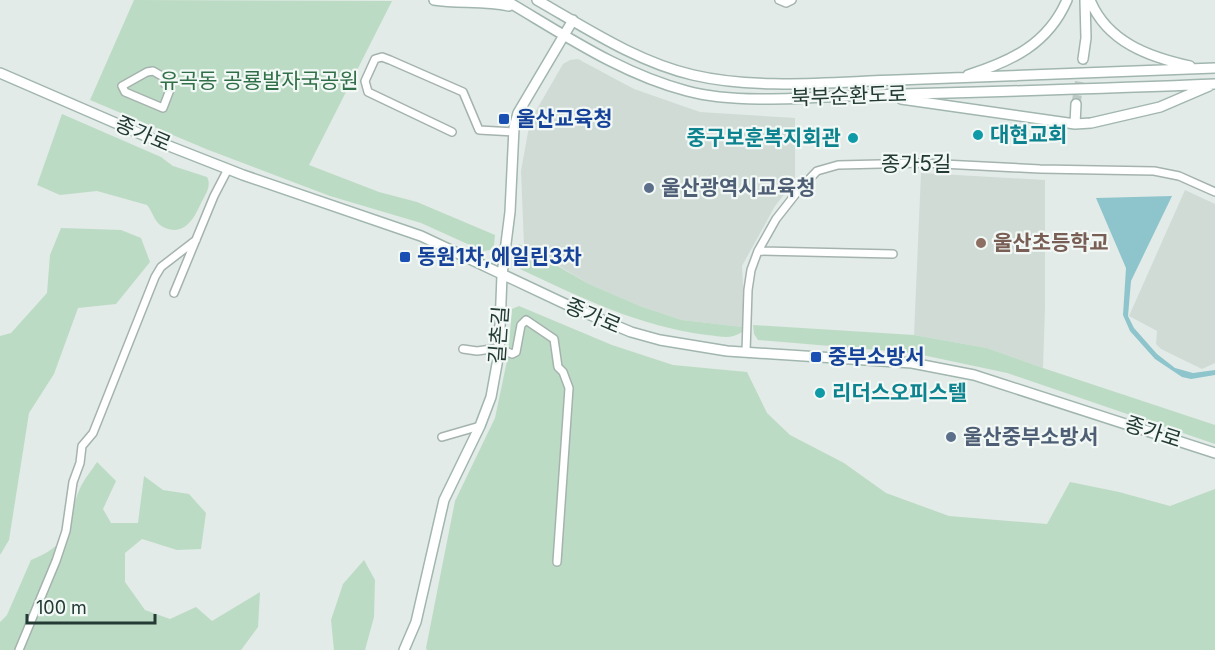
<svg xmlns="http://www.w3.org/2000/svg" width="1215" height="650" font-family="Inter,'Noto Sans KR',sans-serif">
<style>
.built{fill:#d0dbd6}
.green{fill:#bcdbc4}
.water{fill:#8ec4cc}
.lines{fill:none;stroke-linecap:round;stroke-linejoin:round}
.secondary-tunnel{stroke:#bcc8c3;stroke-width:9;stroke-dasharray:9 4.5;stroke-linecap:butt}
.street-casing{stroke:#a5b3ae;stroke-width:10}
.secondary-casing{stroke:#a1b6ae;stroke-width:12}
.street{stroke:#fff;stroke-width:7}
.secondary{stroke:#fff;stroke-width:9}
.transit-dot{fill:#1a4fb4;stroke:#f2f8f5;stroke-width:2}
.culture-dot{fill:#0f9aa8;stroke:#f2f8f5;stroke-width:2}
.service-dot{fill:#5c6f8a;stroke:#f2f8f5;stroke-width:2}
.education-dot{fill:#8d6e63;stroke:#f2f8f5;stroke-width:2}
.labels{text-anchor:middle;stroke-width:4.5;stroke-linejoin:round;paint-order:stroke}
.park-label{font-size:21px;fill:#306f47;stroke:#f2f8f5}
.street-label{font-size:21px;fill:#233b34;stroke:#f2f8f5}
.transit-label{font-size:21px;font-weight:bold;fill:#164399;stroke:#f2f8f5;text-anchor:start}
.culture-label{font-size:21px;font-weight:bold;fill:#0d838f;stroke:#f2f8f5;text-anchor:start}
.service-label{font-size:21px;font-weight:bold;fill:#4e5e75;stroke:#f2f8f5;text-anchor:start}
.education-label{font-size:21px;font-weight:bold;fill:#785e54;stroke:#f2f8f5;text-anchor:start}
</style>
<rect width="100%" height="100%" fill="#e2ebe7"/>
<!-- built -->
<path class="built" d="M578,59L634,89L700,112L795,118V181L775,206L742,266L745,318L743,327L682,320L640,306L589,284L524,245L521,171L530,121L563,64L570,60Z
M921,173L1045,180V307L1043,368L987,348L914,335Z
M1185,190L1215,204V363L1202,369L1161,349L1156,344L1157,331L1129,316Z"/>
<!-- green -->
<path class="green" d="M134,0L392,1L309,165L379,192L417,202L495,235L494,245L490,250L483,251L421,223L330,196L206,149L90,100Z
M62,114L161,157L173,166L207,177C212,186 205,195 201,203C194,219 184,237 163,227C154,222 153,212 147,205L97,191L60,195L37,185Z
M61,228L121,230L141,238L150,262L116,304L78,308L54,374L29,413L9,540L0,555V336L11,333L47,293L50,255Z
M519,244L589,284L640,306L682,320L743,327L742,332C731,340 720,336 707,335C641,327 579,297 520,269C513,260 515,254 519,244Z
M519,306L612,345L673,365L747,372L767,413L790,435L844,463L886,493L949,516L1047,524L1070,482L1119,492L1170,506L1215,489V650H427L426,648L455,501L495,418L508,356L512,309Z
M753,325L914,335L987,348L1043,368L1215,425V444L1007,373L913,353L758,340L754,334Z
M97,462L116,481L103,509L111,523H138L144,476L163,490L189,494L206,513L201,549L177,550L142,539L125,553V582L145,610L170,619L196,607L212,621L260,592L258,627L241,650H0V622L7,615L31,560C78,541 64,523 81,486C85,478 92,470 97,462Z
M364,560L375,580L374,617L365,650H334L331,620L343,584Z"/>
<!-- water -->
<path class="water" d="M1172,196L1131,281L1128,316L1134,328L1157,354L1175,368L1193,373L1215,370V375L1191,379L1182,377L1155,359L1130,331L1123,315L1126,268L1096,198Z"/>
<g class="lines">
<!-- secondary-tunnel -->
<path class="secondary-tunnel" d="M1076,104L1083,59"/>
<defs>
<path id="street" d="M779,0L786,3L792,0
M153,71L167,79L165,84L171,87L163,108L125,92L122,86L147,72Z
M452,132L368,92L365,81L375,59L382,57L390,60L463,92L479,130L513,132
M758,251L893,254
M174,293L214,196L228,169
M463,349L477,351L499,348L512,354L516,352L521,325L526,320L554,339L558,367L563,372L569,388L557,562
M746,352L748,290L751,270L758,251L776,219L798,191L817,171L838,165L923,163L1040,169L1154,171L1179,176L1215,192
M442,437L480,426
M19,650L56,561L66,531L73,482L80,463L82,446L93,433L155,277L161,267L196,240"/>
<path id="secondary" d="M434,0C459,4 484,0 509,6
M505,0C563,34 621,74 687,91C739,105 815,97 869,95C984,92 1100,89 1215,84
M537,0C586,28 637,62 693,75C757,90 831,82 897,80C1003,77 1109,73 1215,68
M1090,0C1107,42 1149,57 1190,66
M1083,59L1086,38L1085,0
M0,73L164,144L243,175L421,236L576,309L631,332L660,340L727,351L912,363L974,375L1215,453
M968,75C1012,61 1048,44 1067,0
M901,99L1075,124L1091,123L1160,107L1209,86
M1075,124L1076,104
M404,650L416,622L444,500L480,426L491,397L499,353L502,275L510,212L514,128L518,113L573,20"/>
</defs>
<!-- street casing -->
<use href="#street" class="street-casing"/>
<!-- secondary casing -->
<use href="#secondary" class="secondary-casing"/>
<!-- street -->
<use href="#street" class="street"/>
<!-- secondary -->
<use href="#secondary" class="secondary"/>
</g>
<!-- markers -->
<g class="transit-dot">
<rect x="498" y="113" width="12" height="12" rx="3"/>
<rect x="399" y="251" width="12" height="12" rx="3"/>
<rect x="810" y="351" width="12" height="12" rx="3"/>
</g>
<g class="culture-dot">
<circle cx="978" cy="135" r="6"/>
<circle cx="853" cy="138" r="6"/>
<circle cx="820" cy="393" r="6"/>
</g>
<g class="service-dot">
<circle cx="649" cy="188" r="6"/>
<circle cx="951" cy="437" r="6"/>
</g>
<circle class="education-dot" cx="981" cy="243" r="6"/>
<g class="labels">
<!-- park labels -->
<g class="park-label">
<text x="259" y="88">유곡동 공룡발자국공원</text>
</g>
<!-- street labels -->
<g class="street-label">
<text transform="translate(849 96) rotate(-2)" y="7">북부순환도로</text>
<text transform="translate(143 134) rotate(23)" y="7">종가로</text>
<text x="916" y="171">종가5길</text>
<text transform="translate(593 316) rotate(23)" y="7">종가로</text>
<text transform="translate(499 335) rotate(-86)" y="7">길촌길</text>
<text transform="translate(1153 432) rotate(18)" y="7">종가로</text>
</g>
<!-- transit labels -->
<g class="transit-label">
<text x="516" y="126">울산교육청</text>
<text x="417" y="264">동원1차,에일린3차</text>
<text x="828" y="364">중부소방서</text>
</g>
<!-- culture labels -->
<g class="culture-label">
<text x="990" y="142">대현교회</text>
<text x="841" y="145" text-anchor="end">중구보훈복지회관</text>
<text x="832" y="400">리더스오피스텔</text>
</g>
<!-- service labels -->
<g class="service-label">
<text x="661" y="195">울산광역시교육청</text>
<text x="963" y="444">울산중부소방서</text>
</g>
<!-- education labels -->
<g class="education-label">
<text x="993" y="250">울산초등학교</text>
</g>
</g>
<!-- scale -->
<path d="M27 614v9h128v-9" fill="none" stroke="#233b34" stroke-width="3"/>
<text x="36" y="614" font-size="18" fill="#233b34" stroke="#f2f8f5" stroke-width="4.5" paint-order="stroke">100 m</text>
</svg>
